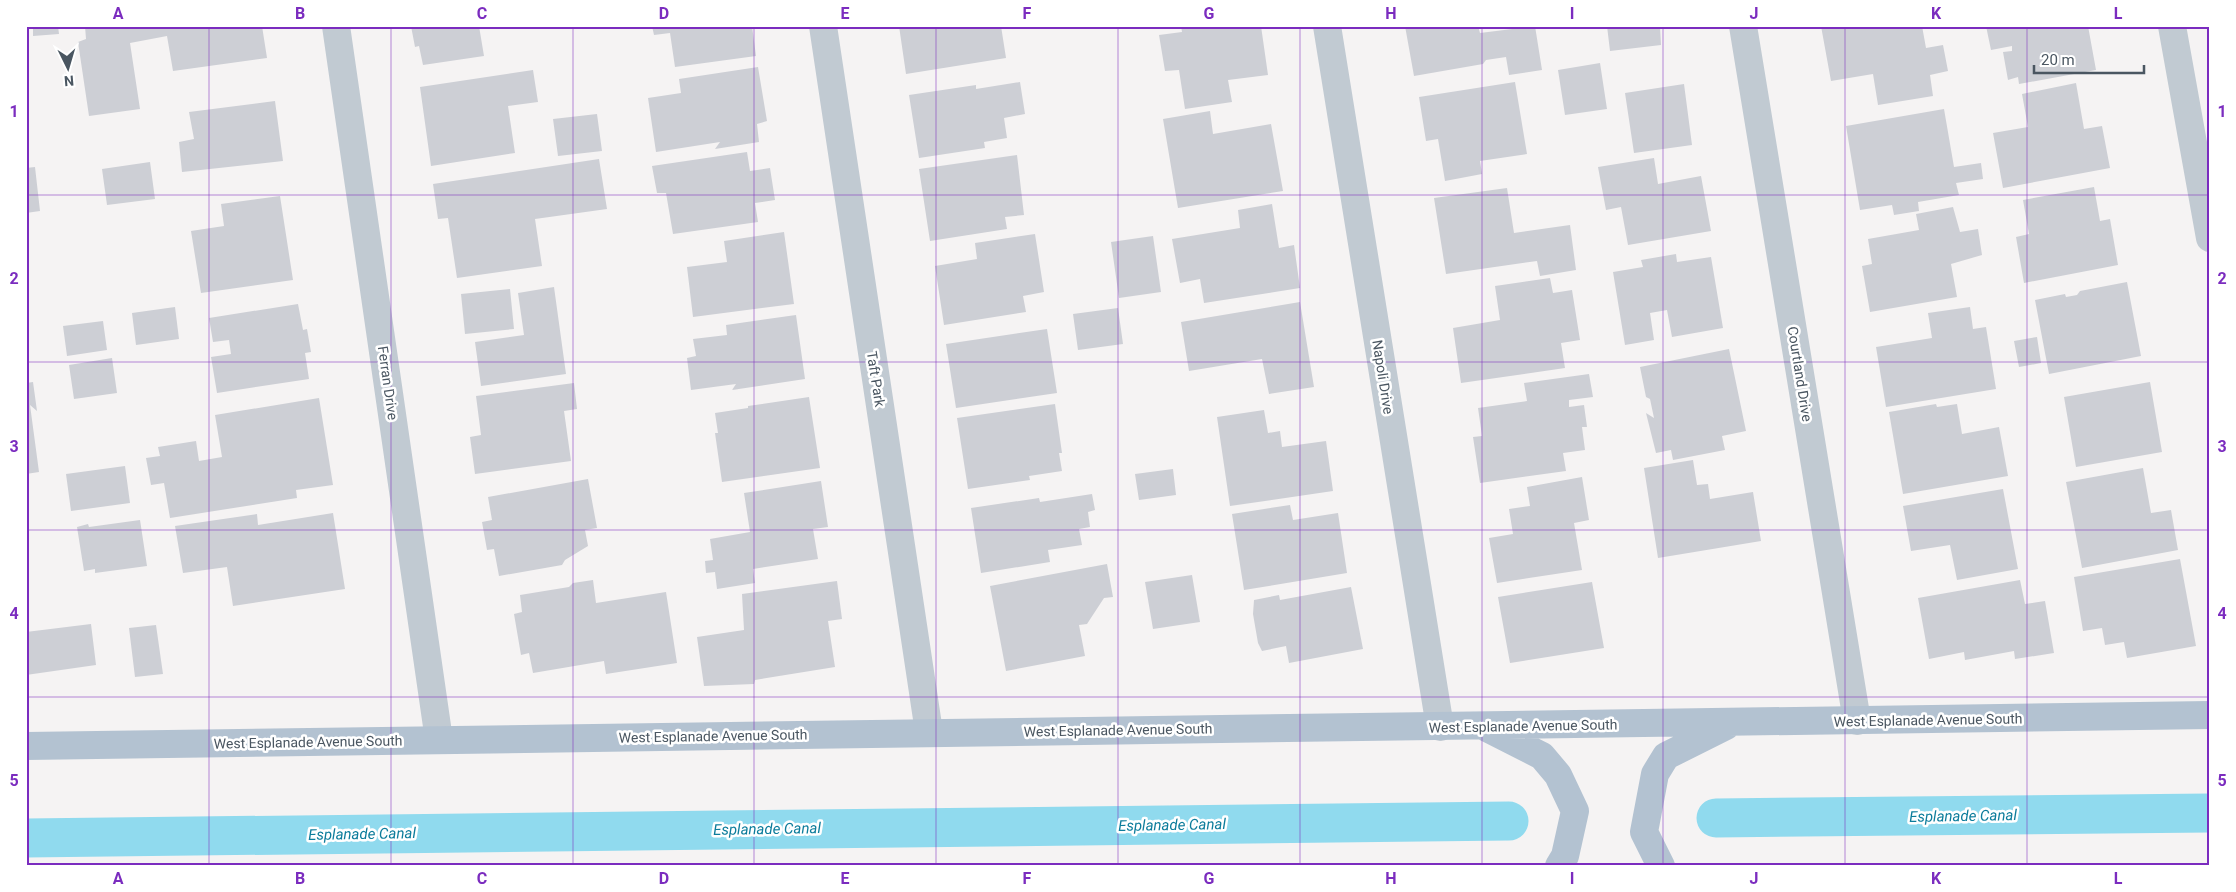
<svg xmlns="http://www.w3.org/2000/svg" width="2236" height="892" font-family="Roboto,sans-serif">
<style>
.lines{fill:none;stroke-linecap:round;stroke-linejoin:round}
.canal{stroke:#90daee;stroke-width:39}
.building{fill:#cdcfd5}
.minor{stroke:#c1cad2;stroke-width:28}
.major{stroke:#b3c2d1;stroke-width:28}
.grid{fill:none;stroke:#7b2cbf;stroke-width:1;stroke-opacity:0.55}
.labels{text-anchor:middle;stroke-width:5;stroke-linejoin:round;paint-order:stroke}
.street-label{font-size:14px;fill:#4a5661;stroke:#fff}
.water-label{font-size:15px;font-style:italic;fill:#0c7c9b;stroke:#fff}
.neatline{fill:none;stroke:#7b2cbf;stroke-width:2}
.grid-label{font-size:16px;text-anchor:middle;font-weight:bold;fill:#7b2cbf}
</style>
<rect width="100%" height="100%" fill="#f5f3f3"/>
<g class="lines">
<!-- canal -->
<path class="canal" d="M1716,818L2210,813
M26,838L1509,821"/>
</g>
<!-- building -->
<path class="building" d="M33,26H58L59,34L33,36Z
M85,26H262L267,58L173,71L167,36L130,43L140,109L89,116L78,42L86,39Z
M411,26H479L484,56L423,65L419,46L415,47Z
M652,26H752L756,56L675,67L670,33L654,35Z
M899,26H1001L1006,58L906,74Z
M1181,26H1261L1268,75L1228,80L1232,102L1185,109L1179,70L1165,71L1159,35L1182,32Z
M1405,26H1478L1480,33L1535,26L1542,70L1509,75L1506,57L1486,60L1483,64L1414,76Z
M1607,26H1660L1661,45L1610,51Z
M1821,26H1922L1926,48L1943,45L1948,71L1930,75L1933,96L1878,105L1873,74L1831,81Z
M1986,26H2088L2096,70L2019,84L2018,77L2008,80L2003,52L2012,51V46L1991,50Z
M1600,63L1607,109L1565,115L1558,70Z
M758,67L767,121L757,124L759,142L715,149L720,142L656,152L648,98L681,93L679,79Z
M533,70L538,102L508,106L515,153L431,166L420,87Z
M1020,82L1025,114L1004,118L1007,138L984,142L985,148L919,158L909,95L976,85V89Z
M1515,82L1527,154L1480,161L1482,174L1445,181L1438,139L1426,141L1419,97Z
M2076,83L2084,129L2102,126L2110,168L2003,188L1993,133L2028,127L2022,94Z
M1684,84L1692,145L1634,153L1625,93Z
M275,101L283,161L182,172L179,142L194,139L189,112Z
M1944,109L1954,167L1981,163L1983,179L1956,183L1959,195L1918,202L1919,211L1894,215L1892,205L1860,210L1846,126Z
M1210,111L1213,134L1271,124L1283,191L1178,208L1163,119Z
M597,114L602,151L558,156L553,119Z
M747,152L750,171L770,168L775,200L755,203L758,222L673,234L666,193H657L652,166Z
M1017,155L1024,215L1005,217L1007,229L930,241L919,169Z
M1654,158L1658,184L1701,176L1711,231L1628,245L1621,207L1606,210L1598,167Z
M599,159L607,209L535,219L542,266L457,278L448,218L438,219L433,184Z
M150,162L155,199L107,205L102,169Z
M35,167L40,211L26,213V168Z
M2094,187L2100,221L2110,219L2118,265L2024,283L2016,237L2029,234L2023,200Z
M1507,188L1514,233L1570,225L1576,270L1540,276L1537,261L1446,274L1434,198Z
M280,196L293,280L201,293L191,231L224,226L221,204Z
M1272,204L1279,248L1294,245L1300,288L1204,303L1200,279L1180,283L1172,239L1240,228L1238,210Z
M1953,207L1960,232L1978,229L1982,255L1951,264L1957,297L1870,312L1862,266L1872,264L1868,239L1919,230L1916,214Z
M784,232L794,304L693,317L687,267L727,262L724,241Z
M1035,234L1044,292L1023,296L1026,312L944,325L935,266L977,259L975,243Z
M1153,236L1161,292L1119,298L1111,242Z
M1676,254L1677,262L1711,257L1723,328L1672,337L1667,310L1650,313L1654,340L1625,345L1613,272L1643,267L1641,260Z
M1550,278L1553,293L1572,290L1580,340L1561,343L1565,368L1461,383L1453,328L1500,320L1495,286Z
M2127,282L2141,356L2049,374L2035,300L2065,294L2066,297L2077,295L2080,291Z
M554,287L566,374L481,386L475,342L524,335L518,293Z
M510,289L514,329L465,334L461,294Z
M1300,302L1314,387L1269,394L1262,359L1189,371L1181,322Z
M298,304L303,330L307,329L311,352L305,353L309,379L217,393L211,357L231,354L229,340L213,342L209,318Z
M175,307L179,339L136,345L132,313Z
M1970,307L1973,329L1986,327L1996,389L1886,407L1876,347L1932,338L1928,313Z
M1118,308L1123,344L1078,350L1073,314Z
M796,315L805,379L732,390L736,384L691,390L687,358L696,356L693,339L727,335L726,325Z
M103,321L107,350L67,356L63,326Z
M1047,329L1057,393L956,408L946,344Z
M2037,337L2041,363L2019,367L2014,341Z
M1729,349L1746,431L1722,436L1725,450L1673,460L1671,450L1656,453L1646,413L1654,418L1650,399L1646,397L1640,367Z
M112,358L117,393L74,399L69,365Z
M1589,374L1593,397L1569,400V407L1584,405L1587,427H1582L1585,450L1563,453L1566,471L1480,483L1473,437L1482,436L1478,408L1527,401L1524,383Z
M33,382L37,411L30,405L39,472L26,474V383Z
M2150,382L2162,452L2076,467L2064,397Z
M574,383L577,409L564,411L571,461L475,474L470,437L481,435L476,396Z
M809,397L820,468L722,482L715,433H718L715,413L748,408V406Z
M319,398L333,485L296,490L297,498L170,518L164,483L151,485L146,458L160,456L158,447L196,441L199,461L222,457L215,415Z
M1055,404L1062,453H1059L1062,471L1029,476L1030,480L968,489L957,418Z
M1936,404L1937,407L1957,404L1962,434L1999,427L2008,476L1903,494L1889,412Z
M1264,410L1268,433L1280,431L1282,447L1326,441L1333,491L1230,506L1217,417Z
M1693,460L1697,485L1708,484L1710,499L1753,492L1761,541L1658,558L1644,468Z
M125,466L130,503L71,511L66,474Z
M2143,468L2151,513L2171,510L2178,550L2082,568L2066,482Z
M1173,469L1176,495L1139,500L1135,474Z
M1582,477L1589,520L1574,523L1582,570L1497,583L1489,538L1513,534L1509,509L1530,506L1527,487Z
M588,479L597,528L585,530L588,546L565,560L562,565L499,576L494,549L487,550L482,522L492,520L488,497Z
M821,481L828,527L813,529L818,559L753,569L755,583L717,589L715,572L706,573L705,561L713,560L710,539L750,532L744,493Z
M2003,489L2018,569L1957,580L1950,545L1911,551L1903,506Z
M1092,494L1095,510L1088,512L1090,527L1079,529L1082,545L1048,550L1050,562L981,573L971,508L1039,498L1040,502Z
M1290,505L1293,520L1338,513L1347,573L1244,590L1232,514Z
M333,513L345,589L233,606L227,567L183,573L175,526L257,514L258,525Z
M140,520L147,566L95,573V569L84,571L77,527L88,524L89,527Z
M2180,559L2196,646L2127,658L2124,642L2105,645L2102,628L2083,631L2074,577Z
M1107,564L1113,597L1104,598L1087,624L1079,625L1085,656L1006,671L990,586Z
M1192,575L1200,622L1153,629L1145,582Z
M593,580L596,603L666,592L677,663L606,674L604,661L533,673L529,653L521,655L514,614L522,612L520,595L569,587L573,583Z
M2020,580L2025,604L2045,601L2054,653L2015,659L2014,651L1965,660L1964,652L1929,659L1918,598Z
M837,581L842,619L828,621L835,667L755,680L754,684L704,686L697,637L744,630L742,594Z
M1592,582L1604,648L1510,663L1498,597Z
M1351,587L1363,649L1289,663L1286,646L1262,651L1258,643L1253,614L1254,600L1279,595L1280,600Z
M91,624L96,665L26,675V632Z
M156,625L163,674L135,677L129,628Z"/>
<g class="lines">
<!-- minor -->
<path class="minor" d="M336,26L439,740
M823,26L929,732
M1327,26L1440,727
M1743,26L1857,721
M2172,26L2210,238"/>
<!-- major -->
<path class="major" d="M1487,728L1542,756L1558,775L1575,811L1565,856L1559,866
M26,746L2210,715
M1661,866L1644,832L1655,774L1666,756L1726,726"/>
</g>
<!-- grid -->
<path class="grid" d="M209,26V866M391,26V866M573,26V866M754,26V866M936,26V866M1118,26V866M1300,26V866M1482,26V866M1663,26V866M1845,26V866M2027,26V866M26,195H2210M26,362H2210M26,530H2210M26,697H2210"/>
<g class="labels">
<!-- street labels -->
<g class="street-label">
<text transform="translate(1800 374) rotate(81)" y="5">Courtland Drive</text>
<text transform="translate(1383 377) rotate(81)" y="5">Napoli Drive</text>
<text transform="translate(876 379) rotate(81)" y="5">Taft Park</text>
<text transform="translate(388 383) rotate(82)" y="5">Ferran Drive</text>
<text transform="translate(1928 720) rotate(-1)" y="5">West Esplanade Avenue South</text>
<text transform="translate(1523 726) rotate(-1)" y="5">West Esplanade Avenue South</text>
<text transform="translate(1118 730) rotate(-1)" y="5">West Esplanade Avenue South</text>
<text transform="translate(713 736) rotate(-1)" y="5">West Esplanade Avenue South</text>
<text transform="translate(308 742) rotate(-1)" y="5">West Esplanade Avenue South</text>
</g>
<!-- water labels -->
<g class="water-label">
<text transform="translate(1963 816) rotate(-1)" y="5">Esplanade Canal</text>
<text transform="translate(1172 825) rotate(-1)" y="5">Esplanade Canal</text>
<text transform="translate(767 829) rotate(-1)" y="5">Esplanade Canal</text>
<text transform="translate(362 834) rotate(-1)" y="5">Esplanade Canal</text>
</g>
</g>
<!-- border -->
<rect width="2236" height="892" fill="none" stroke="#ffffff" stroke-width="55"/>
<!-- north arrow -->
<g transform="translate(68 68) rotate(175)" stroke="#ffffff" stroke-width="4" paint-order="stroke">
<path d="M0-4L9 19L0 12L-9 19Z" fill="#4a5661"/>
<text y="-8" font-size="14" font-weight="bold" text-anchor="middle" fill="#4a5661">N</text>
</g>
<!-- scale -->
<path d="M2034 65v8h110v-8" fill="none" stroke="#4a5661" stroke-width="2.5"/>
<text x="2041" y="65" font-size="15" fill="#4a5661" stroke="#ffffff" stroke-width="4" paint-order="stroke">20 m</text>
<rect x="28" y="28" width="2180" height="836" class="neatline"/>
<g class="grid-label">
<text x="118" y="19">A</text>
<text x="300" y="19">B</text>
<text x="482" y="19">C</text>
<text x="664" y="19">D</text>
<text x="845" y="19">E</text>
<text x="1027" y="19">F</text>
<text x="1209" y="19">G</text>
<text x="1391" y="19">H</text>
<text x="1572" y="19">I</text>
<text x="1754" y="19">J</text>
<text x="1936" y="19">K</text>
<text x="2118" y="19">L</text>
<text x="14" y="117">1</text>
<text x="2222" y="117">1</text>
<text x="14" y="284">2</text>
<text x="2222" y="284">2</text>
<text x="14" y="452">3</text>
<text x="2222" y="452">3</text>
<text x="14" y="619">4</text>
<text x="2222" y="619">4</text>
<text x="14" y="786">5</text>
<text x="2222" y="786">5</text>
<text x="118" y="884">A</text>
<text x="300" y="884">B</text>
<text x="482" y="884">C</text>
<text x="664" y="884">D</text>
<text x="845" y="884">E</text>
<text x="1027" y="884">F</text>
<text x="1209" y="884">G</text>
<text x="1391" y="884">H</text>
<text x="1572" y="884">I</text>
<text x="1754" y="884">J</text>
<text x="1936" y="884">K</text>
<text x="2118" y="884">L</text>
</g>
</svg>
